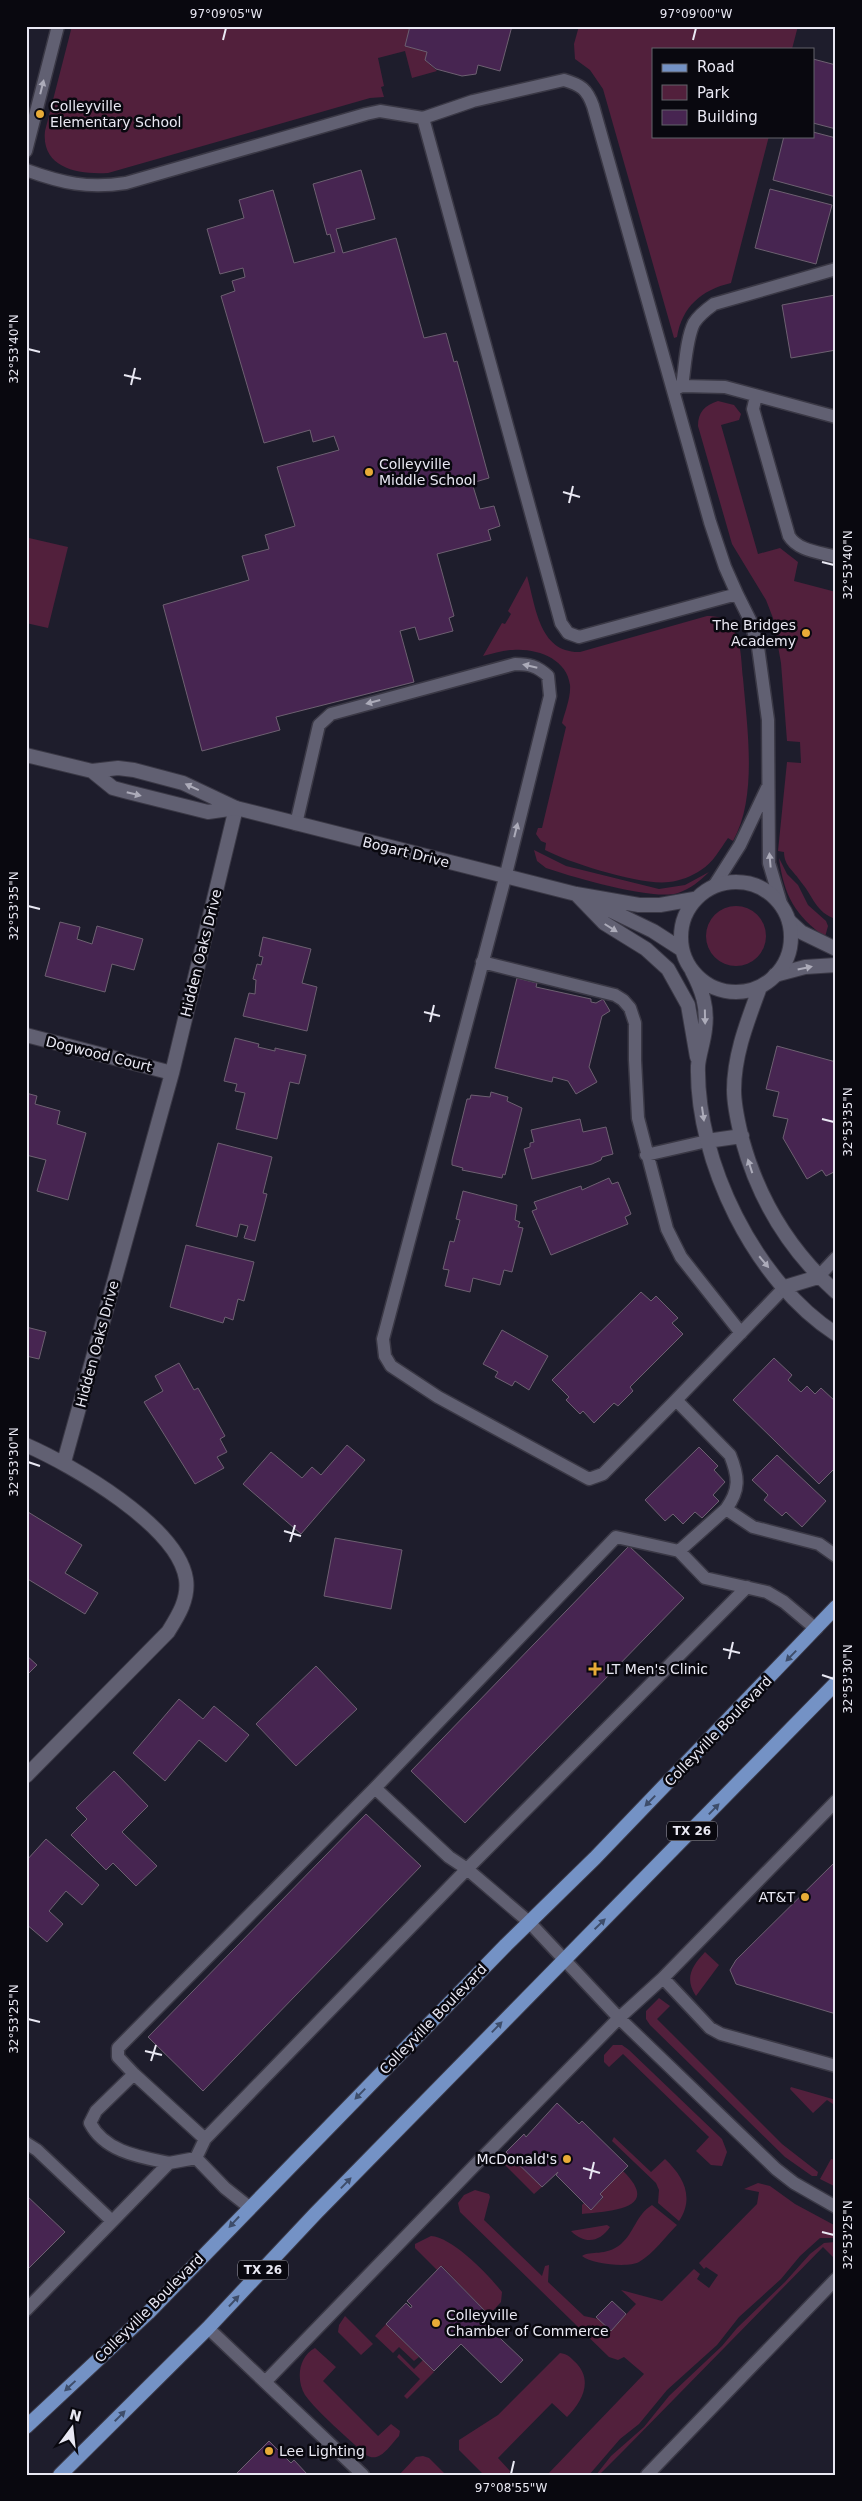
<svg xmlns="http://www.w3.org/2000/svg" width="862" height="2501" font-family="'DejaVu Sans',sans-serif">
<style>
.green{fill:#52203c}
.building{fill:#472551;stroke:#6d6071}
.lines{fill:none;stroke-linecap:round;stroke-linejoin:round}
.service-casing{stroke:#3a3845;stroke-width:15}
.minor-casing{stroke:#3a3845;stroke-width:16}
.tertiary-casing{stroke:#3a3845;stroke-width:16}
.primary-casing{stroke:#3a3845;stroke-width:16}
.service{stroke:#616072;stroke-width:12}
.minor{stroke:#616072;stroke-width:14}
.tertiary{stroke:#616072;stroke-width:14}
.primary{stroke:#7492c5;stroke-width:14}
.oneway{fill:#acabb9}
.oneway2{fill:#3e4d6a}
.ticks{fill:none;stroke:#e9e8f3;stroke-width:2}
.poi-dot{fill:#e8ab37;stroke:#09080f;stroke-width:2}
.labels{text-anchor:middle;stroke-width:5;stroke-linejoin:round;paint-order:stroke}
.shield{fill:#09080f;stroke:#a6a5af;stroke-width:1}
.shield-label{font-size:12px;font-weight:bold;fill:#e9e8f3}
.poi-label{font-size:14px;fill:#e9e8f3;stroke:#09080f;text-anchor:start}
.street-label{font-size:14px;fill:#e9e8f3;stroke:#09080f}
.neatline{fill:none;stroke:#e9e8f3;stroke-width:2}
.ticks-label{font-size:12px;text-anchor:middle;fill:#e9e8f3}
</style>
<rect width="100%" height="100%" fill="#1e1d2c"/>
<!-- green -->
<path class="green" d="M72,26H410L405,46L427,52L425,60L437,71L412,78L405,51L378,58L384,86L381,87L384,97L370,98L108,173C78,175 41,168 45,131Z
M579,26H798L792,49H653V136H769L731,283C701,290 682,307 677,337L674,338L603,89L590,70L575,59L574,44Z
M718,401L734,405L741,414L739,420L721,425L758,554L780,548L798,562L794,581L836,592V919C816,913 813,896 801,882C794,871 784,866 784,852L778,851L787,762L801,763L800,742L787,741L781,663L773,618L766,600L732,544L698,426C698,412 705,405 718,401Z
M29,538L68,547L48,628L26,623V551Z
M527,576C536,607 539,653 580,652L707,616C717,616 725,618 731,626C742,639 741,662 743,678C747,727 758,797 733,841L728,838C720,849 713,863 701,870C692,876 680,881 669,882C642,886 570,863 545,850L546,843L541,841L536,834L538,828H542L566,727L562,723C565,712 571,697 570,685C567,659 537,648 513,650C503,650 493,654 483,656L502,623L505,624L511,614L508,611Z
M534,850L566,866L659,889L685,885L709,872C700,881 690,889 678,893C654,901 572,877 546,868L537,861Z
M779,858L787,874L798,885L808,905L826,921L828,926L825,937C795,915 784,896 779,858Z
M706 936a30 30 0 1 1 60 0a30 30 0 1 1-60 0Z
M705,1952L719,1965L696,1996C684,1978 692,1966 705,1952Z
M659,1998L670,2006L657,2019L782,2144L818,2172L817,2176H812L785,2157L650,2025L646,2019V2011Z
M613,2045H622L629,2050L722,2139L727,2152L722,2166L711,2165L696,2151L709,2137L623,2054L609,2067L604,2062V2055Z
M791,2087L836,2100V2106L827,2100L813,2113L790,2089Z
M614,2137L651,2172L665,2159C683,2176 695,2197 679,2221L658,2203L659,2190L656,2183L612,2141Z
M506,2152L542,2187L534,2194L502,2162L501,2158Z
M831,2159L836,2160V2187L820,2179Z
M623,2171C663,2210 609,2211 582,2214V2205L584,2203L591,2210L603,2198L600,2194Z
M758,2183L770,2186L795,2204L834,2225L836,2238H820L800,2256L781,2279L739,2317L717,2345L667,2390L639,2424L620,2439L589,2475H547L644,2374L624,2357L618,2360L609,2357L460,2212L458,2203L464,2195L475,2190L489,2194L490,2197L484,2220L542,2276L545,2266L549,2265L548,2282L584,2316L598,2319L611,2330L636,2304L621,2290L662,2301L694,2269L700,2274L697,2279L709,2288L718,2275L706,2267L704,2269L699,2263L757,2204L759,2192L744,2189Z
M652,2205L677,2225C666,2236 653,2254 639,2262C628,2268 592,2264 582,2256C591,2250 605,2257 621,2244C634,2233 636,2215 652,2205Z
M607,2225L610,2227C600,2242 585,2245 571,2231Z
M431,2236C452,2237 489,2275 502,2292L501,2302L489,2315L442,2266L437,2270L415,2248V2244Z
M835,2242L836,2260L823,2247L624,2450L599,2475H596L611,2456L644,2427L669,2396L722,2346L737,2328L785,2282L810,2254L824,2243Z
M345,2316L373,2344L361,2355L338,2332L339,2325Z
M386,2324L419,2357L414,2361L399,2347L393,2353L375,2336Z
M315,2348L336,2367L323,2381L378,2436L391,2424L400,2431L399,2436C390,2445 380,2464 366,2455C349,2439 317,2412 305,2395C296,2380 298,2357 315,2348Z
M560,2353C567,2354 569,2356 574,2361C594,2379 583,2401 567,2417L552,2403L498,2458L510,2471L509,2475H484L459,2450V2440L498,2415Z
M399,2354L414,2369L423,2360L434,2372L407,2399L404,2396L420,2379L397,2357Z
M423,2456L429,2458L446,2475H399L416,2457Z"/>
<!-- building -->
<path class="building" d="M410,26H512L500,71L478,65L476,74L462,76L436,69L425,60L427,52L405,46Z
M813,59L836,65V129L813,123Z
M813,132L836,138V197L773,180L784,136H813Z
M361,170L375,219L336,229L343,253L396,238L424,338L446,333L454,362L457,361L489,478L472,483L480,509L494,506L500,526L488,530L491,540L437,554L454,616L449,618L453,631L419,640L415,627L400,631L414,682L276,717L280,730L202,751L163,605L249,580L242,556L269,549L265,535L295,526L277,467L339,450L334,436L313,442L310,430L264,443L221,296L235,291L232,281L245,277L243,268L220,274L207,229L244,218L239,200L273,190L294,263L335,252L330,234L327,235L313,184Z
M770,189L832,205L816,264L755,248Z
M835,295L836,350L791,358L782,305Z
M60,922L80,927L77,939L92,944L97,926L143,939L134,970L112,964L105,992L45,976Z
M263,937L311,949L302,983L317,987L307,1031L243,1016L249,993L255,994L256,980L253,979L257,964L261,965L263,957L259,956Z
M517,978L537,983L536,987L591,999V1002L596,1003L603,999L610,1011L602,1016L589,1067L597,1082L576,1094L568,1081L553,1077L552,1082L495,1068Z
M235,1038L259,1044L258,1047L275,1051V1048L306,1055L299,1084L290,1082L277,1139L236,1129L245,1093L235,1091L237,1084L224,1081Z
M777,1046L836,1062V1171L826,1176L822,1170L807,1179L783,1138L788,1119L773,1116L779,1092L766,1089Z
M491,1092L508,1097L507,1101L522,1108L505,1175L503,1174L502,1178L462,1170L463,1168L452,1165V1160L467,1099H470L471,1095L490,1097Z
M26,1093L37,1096L35,1104L60,1111L57,1124L86,1133L68,1200L37,1191L46,1160L26,1155Z
M580,1119L583,1132L606,1127L613,1154L602,1157L601,1160L592,1164L532,1179L524,1149L530,1147V1143L534,1142L531,1130Z
M218,1143L272,1157L263,1193L267,1194L255,1241L244,1238L248,1226L240,1224L237,1237L196,1226Z
M609,1178L612,1184L618,1182L631,1214L625,1217L628,1224L551,1255L532,1211L537,1209L534,1202L581,1186L582,1190Z
M463,1191L517,1205L515,1220L520,1222L518,1227L523,1228L512,1272L504,1270L500,1285L473,1278L470,1292L445,1286L449,1270L443,1269L450,1241L454,1242L460,1220L456,1219Z
M186,1245L254,1262L244,1301L238,1299L233,1320L225,1317L223,1323L170,1307Z
M641,1292L651,1301L656,1296L678,1318L672,1323L683,1334L630,1387L633,1391L618,1406L614,1403L594,1423L583,1411L580,1414L566,1400L569,1397L552,1380Z
M26,1327L46,1332L39,1359L26,1356Z
M502,1330L548,1356L529,1390L515,1381L512,1386L495,1377L498,1372L483,1364Z
M774,1358L792,1375L788,1380L801,1392L807,1386L815,1394L821,1388L836,1402V1467L819,1484L733,1400Z
M179,1363L194,1390L198,1388L225,1436L220,1439L227,1452L217,1457L224,1468L195,1484L144,1402L163,1391L155,1376Z
M347,1445L365,1460L301,1534L243,1484L271,1452L302,1478L312,1467L321,1475Z
M699,1447L718,1466L714,1470L725,1482L713,1495L719,1501L702,1518L695,1512L683,1524L673,1514L665,1521L645,1500Z
M777,1455L826,1501L802,1527L786,1512L782,1516L764,1500L768,1495L752,1480Z
M28,1512L82,1545L65,1573L98,1593L85,1614L26,1578V1515Z
M335,1538L402,1550L391,1609L324,1596Z
M629,1546L684,1598L465,1823L411,1771Z
M26,1655L37,1665L26,1676Z
M316,1666L357,1709L296,1766L256,1724Z
M179,1699L203,1719L214,1706L249,1735L226,1762L199,1740L165,1781L133,1753Z
M114,1771L148,1806L122,1832L157,1866L136,1886L113,1863L106,1870L71,1835L87,1819L76,1808Z
M366,1814L421,1866L203,2091L148,2037Z
M46,1839L99,1885L82,1905L66,1891L49,1911L63,1924L47,1942L26,1924V1861Z
M836,1861V2014L736,1984L730,1970L736,1960Z
M557,2103L579,2124L582,2121L628,2166L600,2194L603,2197L591,2210L556,2175L558,2172L542,2187L506,2152L524,2134L526,2137Z
M26,2195L65,2232L26,2271Z
M441,2266L489,2315L482,2321L523,2360L501,2383L461,2344L434,2371L386,2324L406,2303L411,2308L412,2306L407,2301Z
M612,2301L626,2314L611,2331L596,2317Z
M269,2441L291,2463L294,2460L307,2474L235,2475Z"/>
<g class="lines">
<defs>
<path id="service" d="M564,80C581,85 587,89 593,106L710,522L725,567L737,594L579,637L568,633L561,623L423,118L473,101Z
M26,151L58,26
M26,170C62,183 88,189 126,183L366,114L380,111L423,118
M682,386C685,368 686,339 694,323C699,315 707,309 714,304L836,269
M675,389L682,386L725,387L836,417
M756,396L753,409L789,536C798,551 820,552 836,557
M737,594L750,620L758,647L768,720L769,863L782,907
M296,824L319,725L331,714L515,664C529,664 537,666 548,676L550,696L505,878L383,1339L385,1356L391,1366L438,1397L589,1479L603,1474L676,1400
M714,886L740,845L767,788
M482,962L615,995L623,1000L630,1008L635,1023V1060L638,1118L667,1229L681,1257L741,1333
M646,1155L707,1141
M818,1277L836,1258
M785,1287L676,1400L730,1455C739,1477 740,1490 726,1509L753,1527L819,1544L836,1556
M679,1551L726,1509
M375,1788L449,1857L467,1869L529,1922L619,2018L776,2169L794,2183L836,2207
M663,1978L710,2028L721,2034L836,2066
M134,2074L205,2139
M26,2143L37,2150L112,2221
M196,2158L225,2188L249,2207
M169,2163L196,2158L205,2139L467,1869L747,1587
M26,2310L169,2163C140,2157 105,2152 90,2123L96,2111L134,2074L118,2057V2048L375,1788L616,1537L679,1551L705,1578L767,1592L784,1602L816,1629
M208,2328L363,2475
M266,2381L478,2162L619,2018L663,1978L836,1801
M647,2475L836,2279"/>
<path id="minor" d="M789,921L801,932L836,949
M775,975L805,967L836,965
M26,1035L172,1073
M26,1445C72,1465 178,1526 186,1579C189,1599 178,1616 168,1632L26,1776
M64,1462L172,1073L236,808"/>
<path id="tertiary" d="M26,755L92,771L118,768L134,770L183,783L236,808L576,894L639,905H660L694,899
M92,771L113,788L128,792L208,812L236,808
M681 937a55 55 0 1 1 110 0a55 55 0 1 1-110 0Z
M576,894L604,923L646,949L668,969L688,1005L697,1057
M593,902L653,931L681,949
M692,971C702,990 708,1007 705,1029C704,1041 699,1054 698,1066C696,1161 755,1282 836,1334
M760,987C748,1020 734,1054 734,1090C734,1107 738,1122 742,1139C758,1198 790,1251 836,1292
M707,1141L742,1136
M785,1287L818,1277"/>
<path id="primary" d="M26,2427L148,2313L506,1945L595,1858L836,1607
M60,2475L208,2328L316,2213L836,1683"/>
</defs>
<!-- service casing -->
<use href="#service" class="service-casing"/>
<!-- minor casing -->
<use href="#minor" class="minor-casing"/>
<!-- tertiary casing -->
<use href="#tertiary" class="tertiary-casing"/>
<!-- primary casing -->
<use href="#primary" class="primary-casing"/>
<!-- service -->
<use href="#service" class="service"/>
<!-- minor -->
<use href="#minor" class="minor"/>
<!-- tertiary -->
<use href="#tertiary" class="tertiary"/>
<!-- primary -->
<use href="#primary" class="primary"/>
</g>
<!-- one-way arrows -->
<defs><path id="oneway-solid" d="M-6-.8H1V-3.2L6.5 0L1 3.2V.8H-6Z" transform="scale(1.25)"/></defs>
<g class="oneway">
<use href="#oneway-solid" transform="translate(42 87) rotate(-76)"/>
<use href="#oneway-solid" transform="translate(530 666) rotate(-167)"/>
<use href="#oneway-solid" transform="translate(373 702) rotate(165)"/>
<use href="#oneway-solid" transform="translate(192 787) rotate(-155)"/>
<use href="#oneway-solid" transform="translate(134 794) rotate(14)"/>
<use href="#oneway-solid" transform="translate(516 830) rotate(-76)"/>
<use href="#oneway-solid" transform="translate(770 860) rotate(-95)"/>
<use href="#oneway-solid" transform="translate(611 928) rotate(32)"/>
<use href="#oneway-solid" transform="translate(805 968) rotate(-12)"/>
<use href="#oneway-solid" transform="translate(705 1017) rotate(89)"/>
<use href="#oneway-solid" transform="translate(703 1114) rotate(82)"/>
<use href="#oneway-solid" transform="translate(750 1166) rotate(-108)"/>
<use href="#oneway-solid" transform="translate(764 1262) rotate(50)"/>
</g>
<g class="oneway2">
<use href="#oneway-solid" transform="translate(791 1656) rotate(134)"/>
<use href="#oneway-solid" transform="translate(650 1801) rotate(134)"/>
<use href="#oneway-solid" transform="translate(714 1809) rotate(-46)"/>
<use href="#oneway-solid" transform="translate(600 1924) rotate(-44)"/>
<use href="#oneway-solid" transform="translate(497 2027) rotate(-46)"/>
<use href="#oneway-solid" transform="translate(360 2094) rotate(134)"/>
<use href="#oneway-solid" transform="translate(346 2183) rotate(-46)"/>
<use href="#oneway-solid" transform="translate(234 2222) rotate(133)"/>
<use href="#oneway-solid" transform="translate(234 2301) rotate(-47)"/>
<use href="#oneway-solid" transform="translate(70 2386) rotate(137)"/>
<use href="#oneway-solid" transform="translate(120 2416) rotate(-45)"/>
</g>
<!-- ticks -->
<path class="ticks" d="M223,40L226,28M693,40L696,28M28,349L40,352M124,375L141,379M131,385L135,368M563,492L580,497M569,503L573,486M822,562L834,565M28,906L40,909M424,1012L440,1016M430,1022L434,1005M822,1119L834,1122M28,1462L40,1466M284,1531L301,1536M290,1542L295,1525M723,1649L740,1653M729,1659L733,1642M822,1675L834,1679M28,2019L40,2022M145,2051L162,2055M151,2061L156,2045M583,2168L600,2173M590,2179L594,2162M822,2232L834,2235M511,2474L514,2461"/>
<!-- markers -->
<g class="poi-dot">
<circle cx="40" cy="114" r="5"/>
<circle cx="369" cy="472" r="5"/>
<circle cx="806" cy="633" r="5"/>
<path d="M592.5 1661.5h5v5h5v5h-5v5h-5v-5h-5v-5h5z"/>
<circle cx="805" cy="1897" r="5"/>
<circle cx="567" cy="2159" r="5"/>
<circle cx="436" cy="2323" r="5"/>
<circle cx="269" cy="2451" r="5"/>
</g>
<g class="labels">
<!-- shield labels -->
<g class="shield">
<rect x="667" y="1821.5" width="50" height="19" rx="4"/>
<rect x="238" y="2260.5" width="50" height="19" rx="4"/>
</g>
<g class="shield-label">
<text x="692" y="1835">TX 26</text>
<text x="263" y="2274">TX 26</text>
</g>
<!-- poi labels -->
<g class="poi-label">
<text x="50" y="111">Colleyville<tspan x="50" dy="16">Elementary School</tspan></text>
<text x="379" y="469">Colleyville<tspan x="379" dy="16">Middle School</tspan></text>
<text x="796" y="630" text-anchor="end">The Bridges<tspan x="796" dy="16">Academy</tspan></text>
<text x="606" y="1674">LT Men's Clinic</text>
<text x="795" y="1902" text-anchor="end">AT&amp;T</text>
<text x="557" y="2164" text-anchor="end">McDonald's</text>
<text x="446" y="2320">Colleyville<tspan x="446" dy="16">Chamber of Commerce</tspan></text>
<text x="279" y="2456">Lee Lighting</text>
</g>
<!-- street labels -->
<g class="street-label">
<text transform="translate(406 852) rotate(14)" y="5">Bogart Drive</text>
<text transform="translate(201 953) rotate(-76)" y="5">Hidden Oaks Drive</text>
<text transform="translate(99 1054) rotate(14)" y="5">Dogwood Court</text>
<text transform="translate(97 1344) rotate(-75)" y="5">Hidden Oaks Drive</text>
<text transform="translate(718 1731) rotate(-46)" y="5">Colleyville Boulevard</text>
<text transform="translate(433 2019) rotate(-46)" y="5">Colleyville Boulevard</text>
<text transform="translate(149 2308) rotate(-45)" y="5">Colleyville Boulevard</text>
</g>
</g>
<!-- border -->
<rect width="862" height="2501" fill="none" stroke="#09080f" stroke-width="55"/>
<!-- legend -->
<rect x="652" y="48" width="162" height="90" fill="#09080f" stroke="#63626a"/>
<rect x="662" y="64" width="25" height="8" fill="#7492c5" stroke="#63626a"/>
<text x="697" y="72" font-size="15" fill="#e9e8f3">Road</text>
<rect x="662" y="85" width="25" height="15" fill="#52203c" stroke="#63626a"/>
<text x="697" y="98" font-size="15" fill="#e9e8f3">Park</text>
<rect x="662" y="110" width="25" height="15" fill="#472551" stroke="#63626a"/>
<text x="697" y="122" font-size="15" fill="#e9e8f3">Building</text>
<!-- north arrow -->
<g transform="translate(72 2428) rotate(15)" stroke="#09080f" stroke-width="4" paint-order="stroke">
<path d="M0-4L9 19L0 12L-9 19Z" fill="#e9e8f3"/>
<text y="-8" font-size="14" font-weight="bold" text-anchor="middle" fill="#e9e8f3">N</text>
</g>
<rect x="28" y="28" width="806" height="2446" class="neatline"/>
<g class="ticks-label">
<text x="226" y="18">97°09'05"W</text>
<text x="696" y="18">97°09'00"W</text>
<text transform="translate(14 349) rotate(-90)" y="4">32°53'40"N</text>
<text transform="translate(848 565) rotate(-90)" y="4">32°53'40"N</text>
<text transform="translate(14 906) rotate(-90)" y="4">32°53'35"N</text>
<text transform="translate(848 1122) rotate(-90)" y="4">32°53'35"N</text>
<text transform="translate(14 1462) rotate(-90)" y="4">32°53'30"N</text>
<text transform="translate(848 1679) rotate(-90)" y="4">32°53'30"N</text>
<text transform="translate(14 2019) rotate(-90)" y="4">32°53'25"N</text>
<text transform="translate(848 2235) rotate(-90)" y="4">32°53'25"N</text>
<text x="511" y="2492">97°08'55"W</text>
</g>
</svg>
